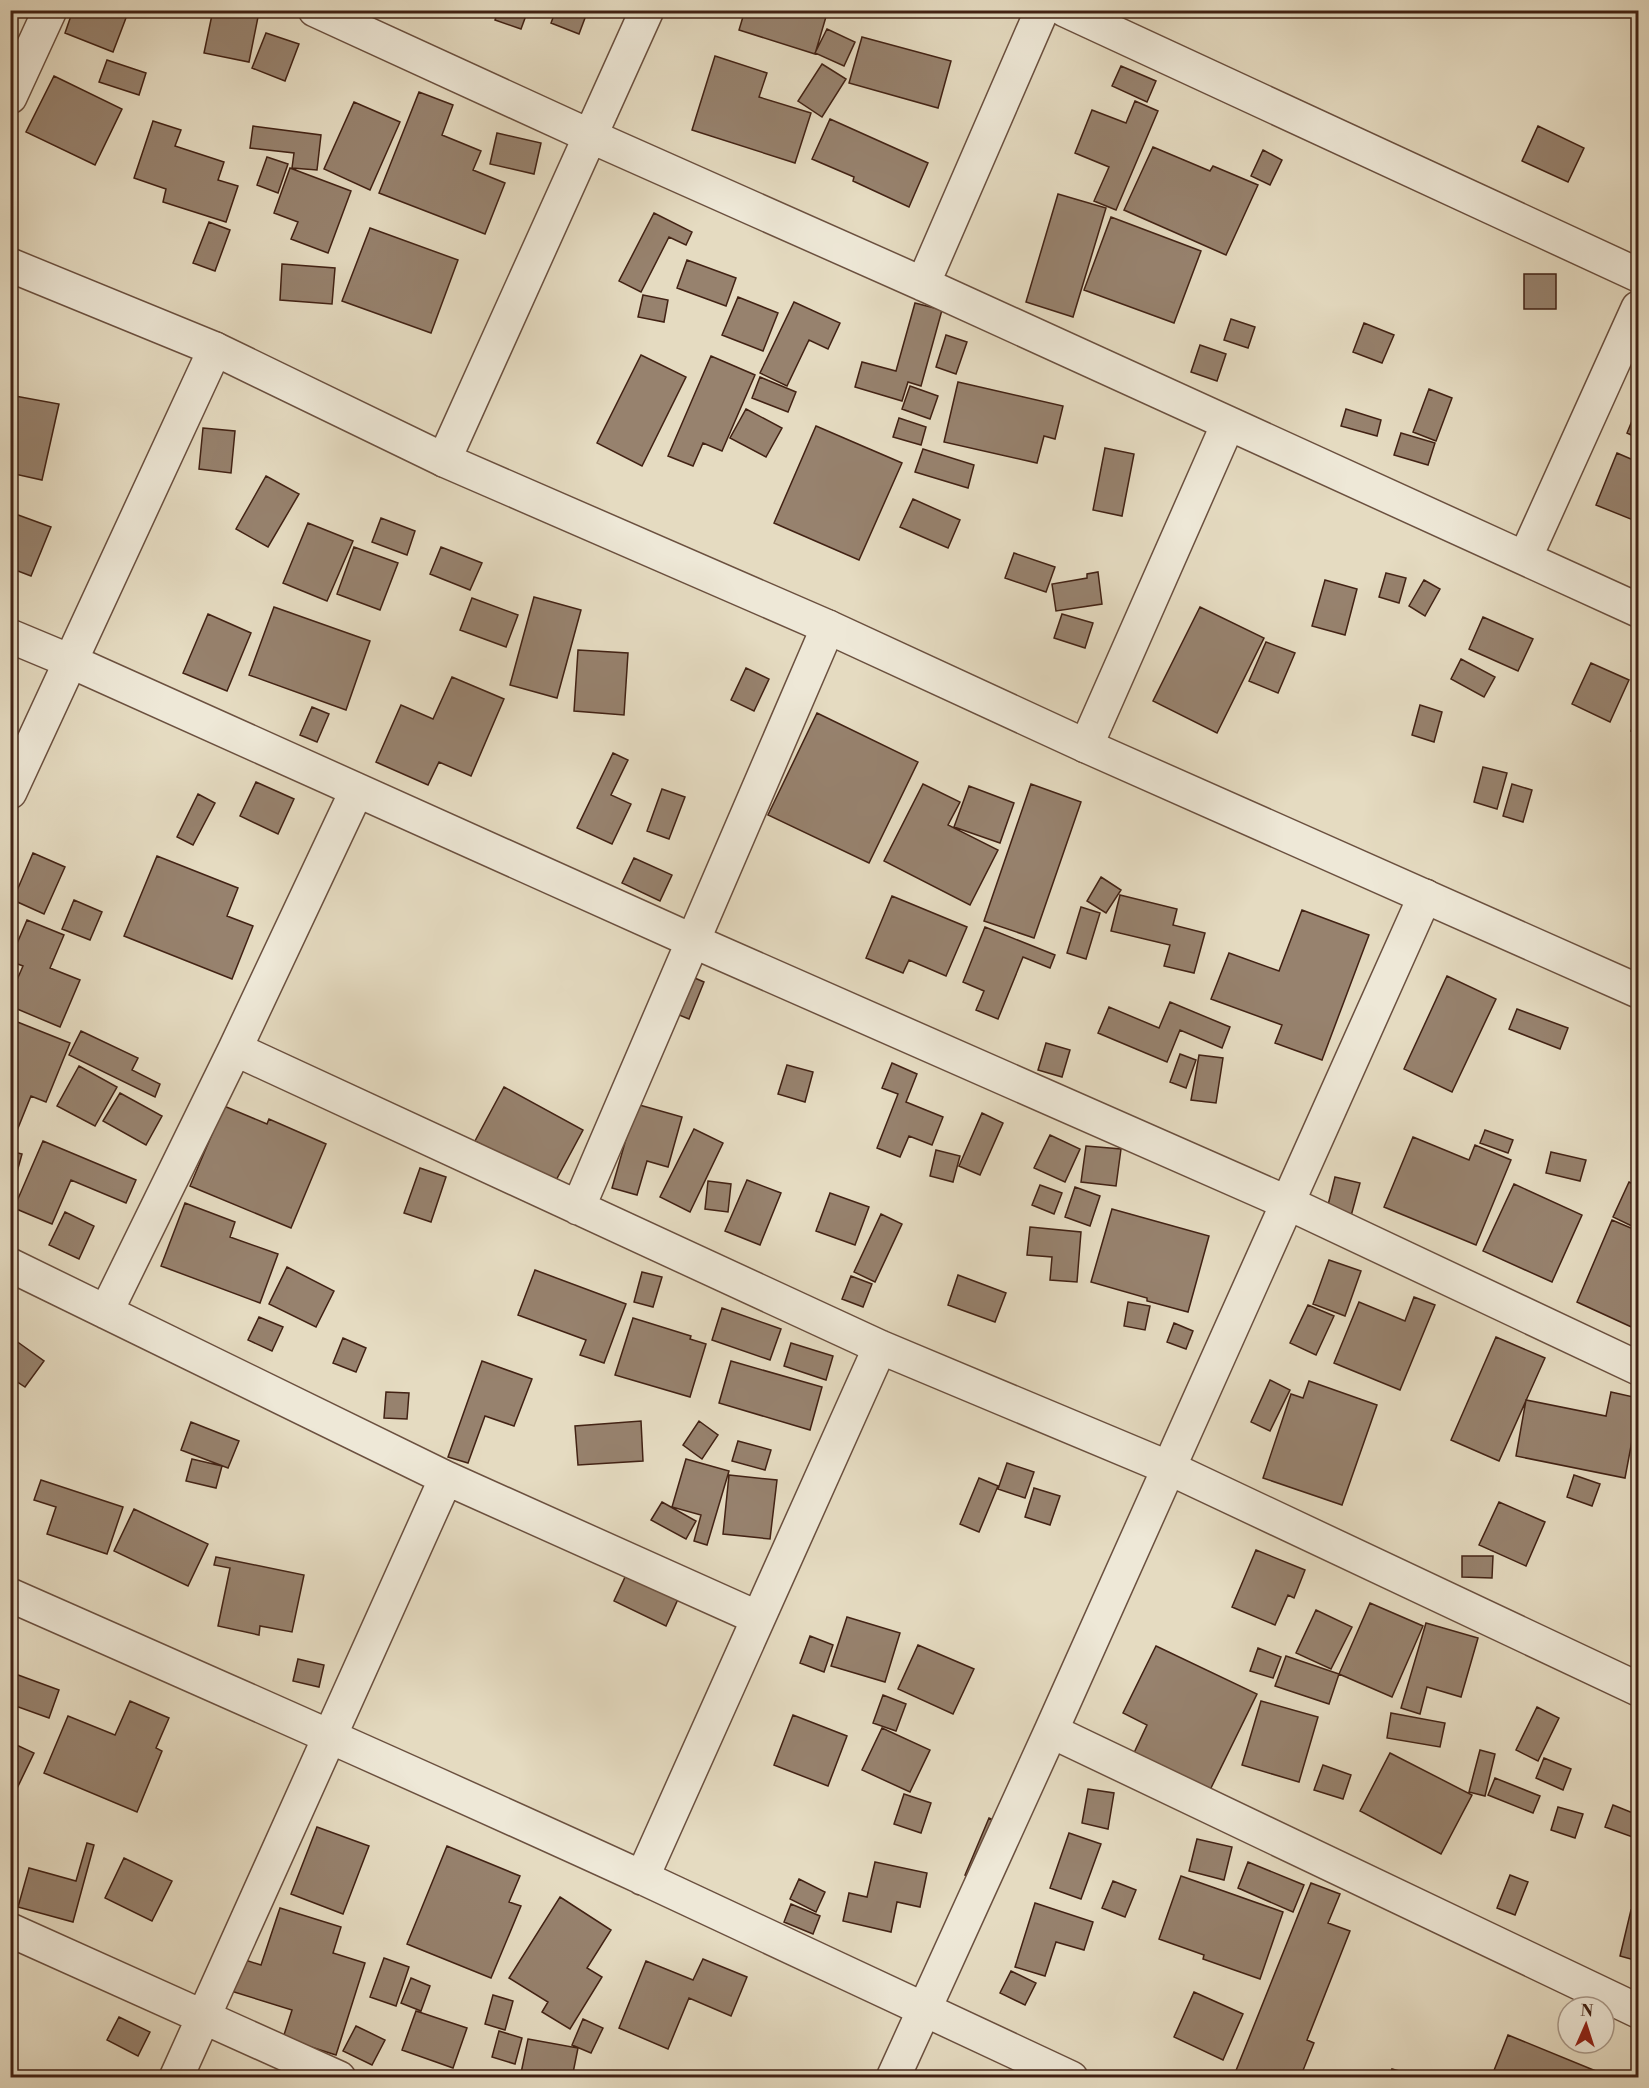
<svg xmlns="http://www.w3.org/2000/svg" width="1649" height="2088" font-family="'Libre Bodoni',serif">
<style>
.building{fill:#97826e;stroke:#422214;stroke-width:1.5}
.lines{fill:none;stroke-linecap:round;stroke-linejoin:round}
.minor-casing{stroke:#6b503f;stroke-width:36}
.tertiary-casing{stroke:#6b503f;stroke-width:36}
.minor{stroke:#eee8d7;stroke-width:33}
.tertiary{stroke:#eee8d7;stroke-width:33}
</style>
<rect width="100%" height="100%" fill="#e5dbc1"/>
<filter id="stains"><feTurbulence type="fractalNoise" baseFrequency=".00333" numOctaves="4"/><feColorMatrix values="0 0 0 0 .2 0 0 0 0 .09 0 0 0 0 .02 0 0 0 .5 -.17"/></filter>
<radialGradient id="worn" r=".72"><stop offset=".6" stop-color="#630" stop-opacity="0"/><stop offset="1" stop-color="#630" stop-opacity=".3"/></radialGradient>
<!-- building -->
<path class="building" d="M73,10H129L113,52L65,33Z
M213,10H226L258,17L249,62L204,53Z
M498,10H528L521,29L495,20Z
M556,10H588L579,34L551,23Z
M745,10H828L815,54L739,30Z
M827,29L855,42L844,66L815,53Z
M266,33L299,44L285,81L252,68Z
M862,37L951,61L938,108L849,83Z
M715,56L767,73L759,97L811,113L795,163L692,130Z
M107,60L146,73L139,95L99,82Z
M822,64L846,79L822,117L798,101Z
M1121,66L1156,81L1147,102L1112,86Z
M54,76L122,109L95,165L26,132Z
M419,92L453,105L442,135L481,151L473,170L505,183L485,234L379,193Z
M1135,101L1158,111L1116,210L1094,201L1109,167L1075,153L1092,110L1126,123Z
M354,102L400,122L370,190L324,169Z
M830,119L928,163L909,207L853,181L854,177L812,159Z
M153,121L181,130L175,146L224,162L218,180L238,186L226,222L163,202L166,189L134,178Z
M253,126L321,135L317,170L292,168L294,153L250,148Z
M1538,126L1584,148L1568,182L1522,161Z
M497,133L541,143L534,174L490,164Z
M1153,147L1210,171L1213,166L1258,185L1226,255L1124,210Z
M1263,150L1282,160L1270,185L1251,176Z
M267,157L288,164L278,193L257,185Z
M290,168L351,191L328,253L291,239L298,222L274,213Z
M1058,194L1106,208L1073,317L1026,302Z
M654,213L692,232L686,245L669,237L641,292L619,281Z
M1111,217L1201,251L1174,323L1084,290Z
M209,222L230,230L215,271L193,263Z
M370,228L458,260L431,333L342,301Z
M687,260L736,278L726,306L677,288Z
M282,264L335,268L332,304L280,300Z
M1524,274H1556V309H1524Z
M643,295L668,300L664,322L638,317Z
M738,297L778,313L763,351L722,335Z
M794,302L840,323L828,349L809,340L787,386L760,373Z
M915,303L942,310L921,386L908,382L902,401L855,387L862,362L896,371Z
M1231,319L1255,327L1248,348L1224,340Z
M1364,323L1394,335L1382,363L1353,352Z
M946,335L967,342L956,374L936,367Z
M1200,345L1226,354L1217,381L1191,372Z
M641,355L686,377L642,466L597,443Z
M711,356L755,375L722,451L703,443L693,466L668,456Z
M760,377L796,392L788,412L752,398Z
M958,382L1063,406L1055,439L1044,436L1037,463L944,442Z
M910,386L938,396L930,419L902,409Z
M1429,389L1452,398L1436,441L1413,432Z
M15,396L59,404L42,480L10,473V418Z
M1638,406V438L1627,433Z
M746,409L782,428L766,457L730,438Z
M1346,409L1381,420L1377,436L1341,426Z
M899,418L926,427L921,445L893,437Z
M816,426L902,463L859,560L774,523Z
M203,428L235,431L231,473L199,469Z
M1401,433L1435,443L1428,465L1394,455Z
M1105,448L1134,454L1122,516L1093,510Z
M923,449L974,465L968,488L915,472Z
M1617,453L1638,462V522L1596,505Z
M266,476L299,494L268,547L236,529Z
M913,499L960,520L948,548L900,527Z
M10,512L51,527L31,576L10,568Z
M381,518L415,531L407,555L372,542Z
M308,523L353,541L327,601L283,583Z
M354,547L398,563L380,610L337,594Z
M441,547L482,563L470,590L430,574Z
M1014,553L1055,567L1046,592L1005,578Z
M1098,572L1102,604L1056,611L1052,584L1087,578V574Z
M1386,573L1406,578L1399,603L1379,597Z
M1325,580L1357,589L1345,635L1312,626Z
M1424,580L1440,589L1425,616L1409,606Z
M534,597L581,610L557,698L510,685Z
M472,598L518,615L506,647L460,630Z
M274,607L370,641L346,710L249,675Z
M1200,607L1264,638L1217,733L1153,701Z
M208,614L251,633L227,691L183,673Z
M1062,614L1093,623L1085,648L1054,638Z
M1483,617L1533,639L1518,671L1469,649Z
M1266,642L1295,653L1278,693L1249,681Z
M578,650L628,653L624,715L574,711Z
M1461,659L1495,677L1484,697L1451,679Z
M1591,663L1629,680L1610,722L1572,704Z
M746,668L769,679L754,711L731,700Z
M452,677L504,699L471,776L439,762L428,785L376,762L401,705L433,719Z
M1420,705L1442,712L1434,742L1412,735Z
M312,707L329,714L317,742L300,735Z
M817,713L918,762L869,863L768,815Z
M1638,713V734L1631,731Z
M613,753L628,760L611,795L631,804L612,844L577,828Z
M1483,767L1507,773L1497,809L1474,802Z
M256,782L294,799L278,834L240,816Z
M923,784L960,802L948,825L998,850L970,905L884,861Z
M1031,784L1081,802L1034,938L984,921Z
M1512,784L1532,790L1523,822L1503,816Z
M969,786L1014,803L1000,843L954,827Z
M662,789L685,797L669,839L647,831Z
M198,794L215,803L193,845L177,837Z
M33,853L65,867L44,914L13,900Z
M157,856L238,888L227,916L253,926L232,979L124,936Z
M634,858L672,875L660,901L622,883Z
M1101,877L1121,890L1106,913L1087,901Z
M1120,895L1177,909L1173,925L1205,933L1194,973L1164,966L1170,945L1111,931Z
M892,896L967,927L946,976L909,960L903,973L866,958Z
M74,900L102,912L90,940L62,929Z
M1081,907L1100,913L1086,959L1067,953Z
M1302,910L1369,935L1322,1060L1275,1043L1282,1025L1211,999L1229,953L1279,971Z
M27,920L64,935L50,968L80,980L60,1027L10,1006V996L23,966L10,961V960Z
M985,927L1055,955L1050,968L1023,957L998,1019L976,1010L984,991L963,982Z
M683,973L704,982L689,1019L667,1010Z
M1447,976L1496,999L1452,1092L1404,1069Z
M1170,1002L1230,1027L1222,1048L1180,1030L1167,1062L1098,1033L1109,1007L1159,1028Z
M1517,1009L1568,1028L1560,1049L1509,1029Z
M10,1019L70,1043L46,1102L31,1096L16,1133L10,1131Z
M81,1031L138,1058L132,1070L160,1084L155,1097L69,1055Z
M1046,1043L1070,1050L1062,1077L1038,1070Z
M1180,1054L1196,1060L1186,1088L1170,1082Z
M1199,1055L1223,1058L1216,1103L1191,1100Z
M892,1063L917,1074L906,1102L943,1117L932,1145L909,1136L900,1157L877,1148L898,1094L882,1088Z
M787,1065L813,1072L805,1102L778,1094Z
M79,1066L117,1087L95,1126L57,1106Z
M504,1087L583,1130L554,1184L475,1141Z
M120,1093L162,1116L146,1145L103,1121Z
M636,1104L682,1117L668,1167L647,1161L637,1195L612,1188Z
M224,1106L267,1124L269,1119L326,1144L291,1228L190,1186Z
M982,1113L1003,1123L980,1175L959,1166Z
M694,1129L723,1143L690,1212L660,1197Z
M1485,1130L1513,1140L1508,1153L1480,1143Z
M1050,1135L1080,1149L1065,1182L1034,1168Z
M1413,1137L1469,1160L1475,1145L1511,1160L1476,1245L1384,1207Z
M43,1141L136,1180L126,1203L71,1180L52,1224L14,1208Z
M1086,1146L1121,1149L1116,1186L1081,1182Z
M936,1150L960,1156L953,1182L930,1176Z
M10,1151L22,1154L10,1197Z
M1551,1152L1586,1160L1580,1181L1546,1173Z
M420,1168L446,1177L431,1222L404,1213Z
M1335,1177L1360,1183L1351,1216L1327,1209Z
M747,1180L781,1193L760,1245L725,1231Z
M708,1181L731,1184L728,1212L705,1209Z
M1629,1182L1638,1187V1229L1613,1217Z
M1514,1184L1582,1215L1552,1282L1483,1251Z
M1040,1185L1062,1193L1054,1214L1032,1205Z
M1075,1187L1100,1196L1090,1226L1065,1217Z
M830,1193L869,1207L855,1245L816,1231Z
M185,1203L235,1222L230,1237L278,1254L260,1303L161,1266Z
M1112,1209L1209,1236L1188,1312L1147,1301V1298L1091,1282Z
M65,1212L94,1226L79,1259L49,1245Z
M881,1214L902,1224L875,1282L854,1272Z
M1612,1220L1638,1231V1330L1577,1302Z
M1030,1227L1081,1232L1077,1282L1050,1280L1052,1257L1027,1255Z
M1329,1260L1361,1271L1345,1316L1313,1304Z
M287,1267L334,1291L316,1327L269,1304Z
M535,1270L626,1304L604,1363L580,1355L586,1340L518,1315Z
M642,1272L662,1277L653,1307L634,1302Z
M958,1275L1006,1293L995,1322L948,1305Z
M851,1276L872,1284L863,1307L842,1299Z
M1414,1297L1435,1305L1400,1390L1334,1363L1359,1302L1405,1321Z
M1128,1302L1150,1306L1145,1330L1124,1326Z
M1308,1305L1334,1316L1316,1355L1290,1343Z
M722,1308L781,1329L770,1360L712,1340Z
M259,1317L283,1327L272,1351L248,1340Z
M633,1318L691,1336L690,1339L706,1344L690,1397L615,1375Z
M1174,1323L1193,1331L1186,1349L1167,1342Z
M1496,1337L1545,1358L1499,1461L1451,1440Z
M12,1338L44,1361L25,1387L10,1377V1341Z
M343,1338L366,1348L356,1372L333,1363Z
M791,1343L833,1356L826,1380L784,1366Z
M482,1361L532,1379L514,1426L485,1416L468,1463L448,1457Z
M731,1361L822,1387L810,1430L719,1403Z
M1270,1380L1290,1390L1270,1431L1251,1422Z
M1309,1381L1377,1405L1342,1505L1263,1478L1291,1394L1303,1398Z
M386,1392L409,1393L407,1419L384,1418Z
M1611,1392L1638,1398V1409L1625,1478L1516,1456L1526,1400L1606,1416Z
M641,1421L643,1461L578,1465L575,1426Z
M699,1421L718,1435L702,1459L683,1445Z
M191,1422L239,1441L228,1468L181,1450Z
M738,1441L771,1450L765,1470L732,1461Z
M192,1459L222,1466L216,1488L186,1481Z
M686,1459L729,1471L707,1545L694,1541L701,1515L672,1507Z
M1007,1463L1034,1472L1025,1498L998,1489Z
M729,1475L777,1480L770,1539L723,1534Z
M1574,1475L1600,1484L1592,1506L1567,1497Z
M979,1478L998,1486L979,1532L960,1524Z
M41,1480L123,1507L107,1554L47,1534L56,1507L34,1500Z
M1034,1488L1060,1496L1050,1525L1025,1517Z
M662,1502L696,1521L686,1539L651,1520Z
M1499,1502L1545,1522L1526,1566L1479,1545Z
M134,1509L208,1544L188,1586L114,1551Z
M1256,1550L1305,1570L1294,1598L1288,1595L1275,1625L1232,1607Z
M1462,1556H1493L1492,1578L1462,1577Z
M216,1557L304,1575L292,1632L260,1626L259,1635L218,1626L230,1568L214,1565Z
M626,1575L678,1599L666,1626L614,1601Z
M1370,1603L1423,1626L1392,1697L1339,1674Z
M1316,1610L1352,1627L1331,1669L1296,1653Z
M847,1617L900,1633L885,1682L831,1666Z
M1426,1623L1478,1638L1461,1697L1427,1687L1420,1714L1401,1708Z
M810,1636L833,1645L824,1672L800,1663Z
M918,1645L974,1669L953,1714L898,1689Z
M1156,1646L1257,1694L1210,1790L1134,1753L1147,1725L1123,1713Z
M1258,1648L1281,1657L1273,1678L1250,1671Z
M1286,1656L1339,1674L1329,1704L1275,1686Z
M298,1659L324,1665L319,1687L293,1681Z
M10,1672L59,1690L49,1718L10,1704Z
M883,1695L906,1704L896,1731L873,1723Z
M130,1701L169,1718L156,1748L162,1751L137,1812L44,1773L68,1716L115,1735Z
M1261,1701L1318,1717L1299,1782L1242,1765Z
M1537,1707L1559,1718L1538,1761L1516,1750Z
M1391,1713L1445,1723L1440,1747L1387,1738Z
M793,1715L847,1736L828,1786L774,1765Z
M882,1728L930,1750L910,1792L862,1770Z
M10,1742L34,1753L10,1803Z
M1480,1750L1495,1754L1485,1796L1469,1792Z
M1390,1753L1472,1795L1441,1854L1360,1811Z
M1544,1758L1571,1769L1563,1790L1536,1778Z
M1323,1765L1351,1775L1343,1799L1314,1790Z
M1495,1778L1540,1796L1533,1813L1488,1795Z
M1088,1789L1114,1793L1108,1829L1082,1823Z
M904,1794L931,1803L921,1833L894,1824Z
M1613,1805L1638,1815V1839L1605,1827Z
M1558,1807L1583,1814L1575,1838L1551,1830Z
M989,1818L1002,1824L977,1880L965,1875Z
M317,1827L369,1846L343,1914L291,1894Z
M1069,1833L1101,1844L1081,1899L1050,1888Z
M1197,1839L1232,1847L1224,1880L1189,1871Z
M87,1843L94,1845L73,1922L18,1907L29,1868L76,1881Z
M447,1846L520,1876L509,1902L521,1906L491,1978L407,1944Z
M124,1858L172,1881L152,1921L105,1898Z
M875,1862L927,1873L920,1907L897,1902L891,1932L843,1921L849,1893L867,1897Z
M1248,1862L1304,1885L1293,1912L1238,1888Z
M1510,1875L1528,1882L1515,1915L1497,1908Z
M1181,1876L1283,1912L1260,1979L1203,1959L1204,1955L1159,1939Z
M799,1879L825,1892L816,1912L790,1899Z
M1113,1881L1136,1890L1125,1917L1102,1908Z
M1311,1883L1340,1894L1328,1923L1350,1931L1307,2040L1314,2043L1300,2078H1233Z
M560,1897L611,1930L587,1968L602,1977L570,2029L542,2012L548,2002L509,1978Z
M1035,1903L1093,1922L1084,1950L1056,1942L1045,1976L1015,1967Z
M791,1904L820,1916L813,1934L784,1922Z
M280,1908L341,1927L333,1953L365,1963L336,2055L283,2038L292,2010L231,1991L242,1959L261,1965Z
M1631,1910L1638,1912V1961L1620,1956Z
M384,1958L409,1967L396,2006L370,1997Z
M703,1959L747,1977L731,2016L689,1998L668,2049L619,2028L646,1961L693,1980Z
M1011,1971L1036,1983L1025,2005L1000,1993Z
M411,1978L430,1986L421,2011L401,2003Z
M10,1988L15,1989L10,2012Z
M1194,1992L1243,2014L1223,2060L1174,2037Z
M493,1995L513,2001L505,2030L485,2024Z
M416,2011L467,2028L453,2068L402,2050Z
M119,2017L150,2032L138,2056L107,2040Z
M583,2019L603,2028L591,2053L572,2045Z
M356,2026L385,2040L372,2065L343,2051Z
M499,2031L522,2038L515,2064L492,2057Z
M1508,2035L1608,2076L1607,2078H1491Z
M528,2039L578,2048L572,2078H520Z
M1392,2069L1418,2076V2078H1389Z"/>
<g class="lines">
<defs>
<path id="minor" d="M315,10L590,136L923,284L1638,610
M1065,10L1638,275
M10,97L50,10
M923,284L1042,10
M444,460L647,10
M1525,558L1638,308
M10,636L70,661L693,941L1288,1203L1638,1368
M1086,746L1228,424
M10,792L215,349
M235,1049L880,1347L1169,1468L1638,1689
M578,1208L828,627
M10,1265L446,1478L758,1618
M106,1312L235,1049L357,790
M10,1595C221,1688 432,1781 641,1877C785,1943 927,2012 1071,2078
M1051,1731L1638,2011
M642,1878L880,1347
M10,1930L339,2078
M176,2078L446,1478
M893,2078L1051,1731L1425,896"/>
<path id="tertiary" d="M10,265L215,349L444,460L828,627L1086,746L1638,991"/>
</defs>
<!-- minor casing -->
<use href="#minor" class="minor-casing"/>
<!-- tertiary casing -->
<use href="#tertiary" class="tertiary-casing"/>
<!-- minor -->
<use href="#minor" class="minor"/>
<!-- tertiary -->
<use href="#tertiary" class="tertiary"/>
</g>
<!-- margin -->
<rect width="1649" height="2088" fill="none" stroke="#e5dbc1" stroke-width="36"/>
<rect x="12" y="12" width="1625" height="2064" fill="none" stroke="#422214" stroke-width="3"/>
<rect x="18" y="18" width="1613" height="2052" fill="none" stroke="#422214" stroke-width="1.5"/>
<!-- north arrow -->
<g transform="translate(1586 2025) rotate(3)"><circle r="28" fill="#eee8d7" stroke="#a99989" stroke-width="1.5"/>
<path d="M0-4.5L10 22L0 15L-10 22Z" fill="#8f2418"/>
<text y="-9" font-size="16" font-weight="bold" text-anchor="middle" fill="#422214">N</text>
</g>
<rect width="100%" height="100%" filter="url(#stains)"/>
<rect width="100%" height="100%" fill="url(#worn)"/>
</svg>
